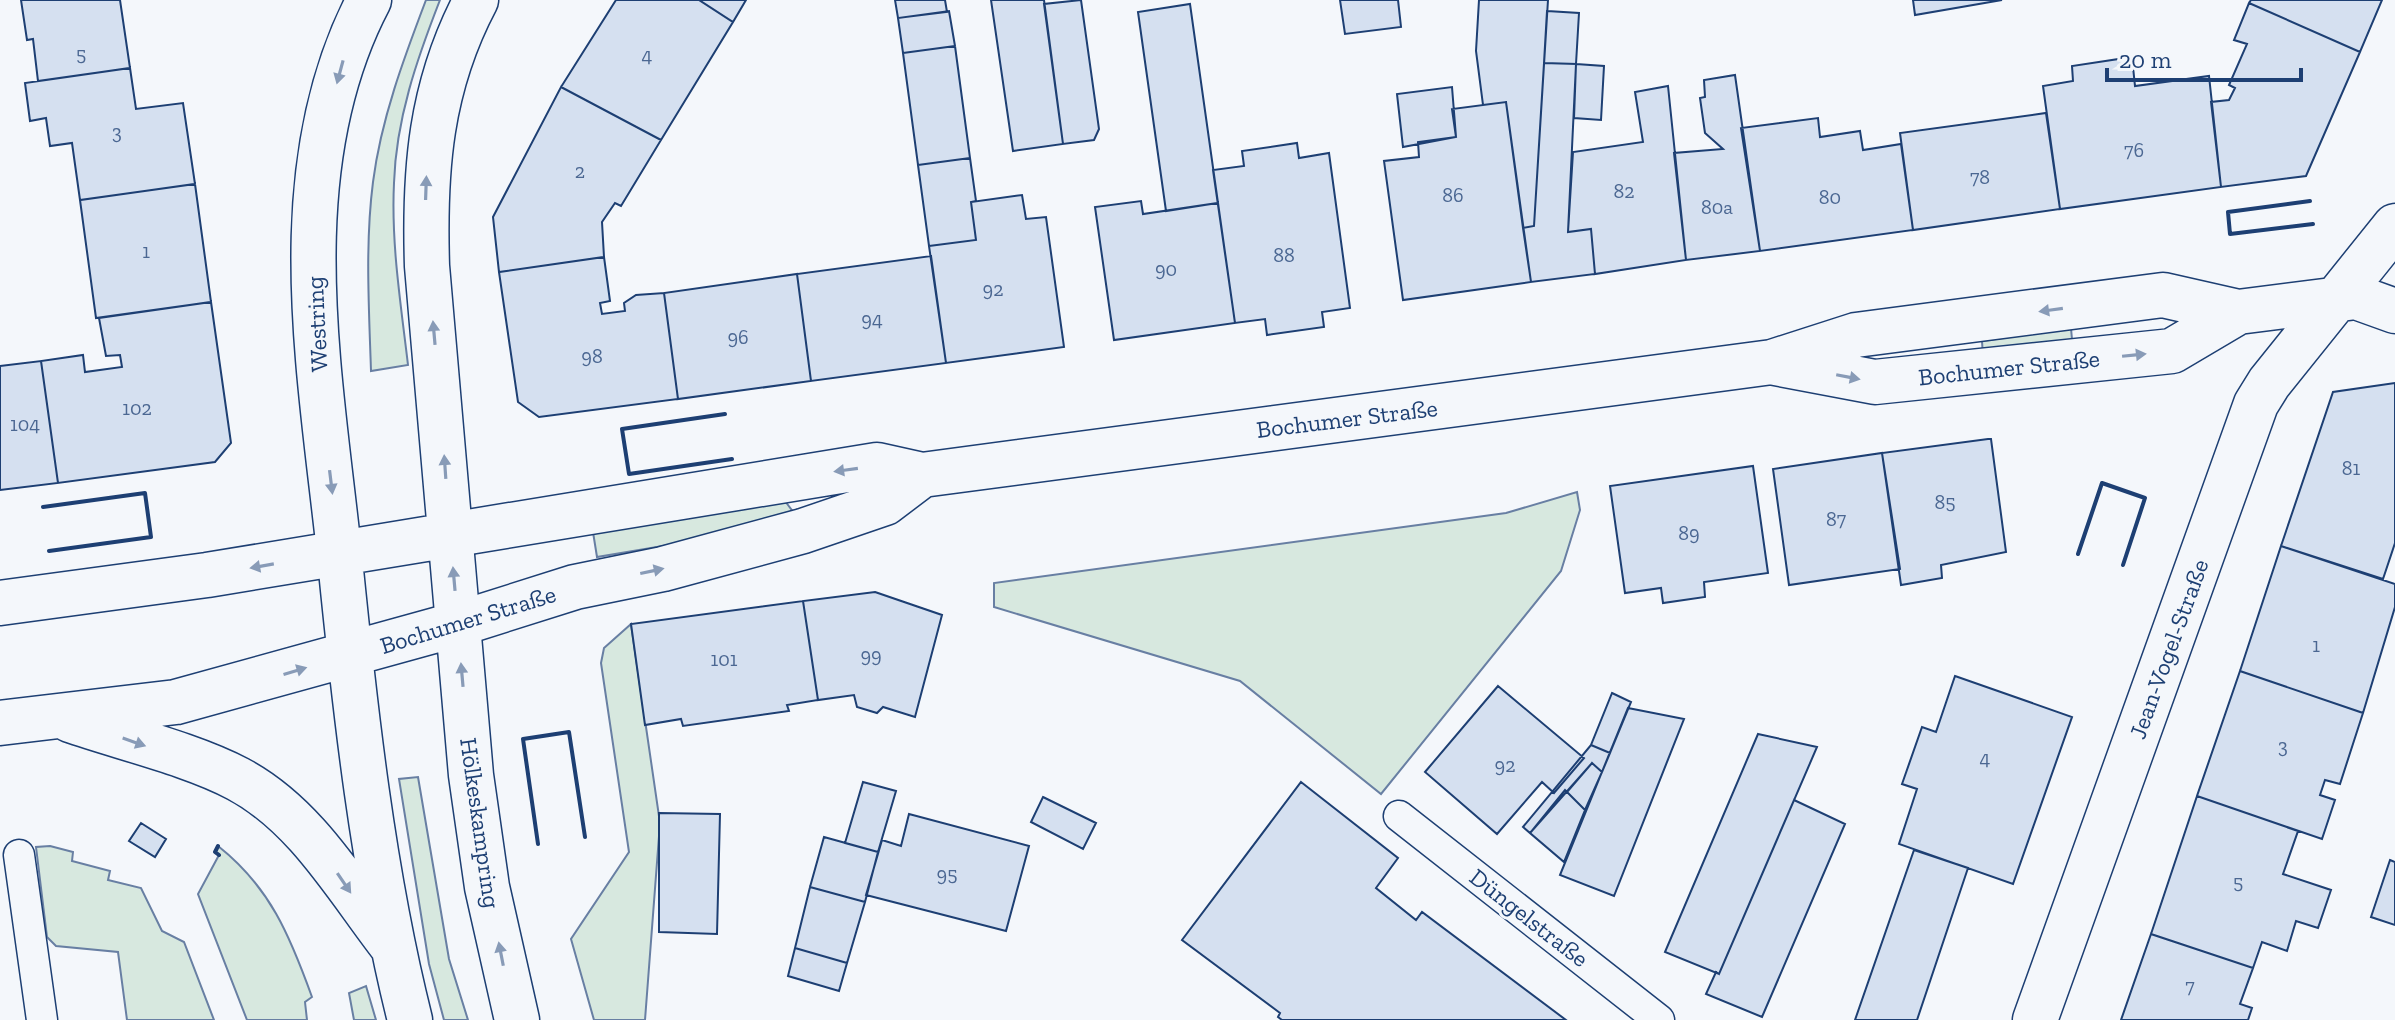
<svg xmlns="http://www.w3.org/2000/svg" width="2395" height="1020" font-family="'Zilla Slab',serif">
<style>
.green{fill:#d7e8df;stroke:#687fa3;stroke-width:2}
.building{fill:#d5e0f0;stroke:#1d3f73;stroke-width:2}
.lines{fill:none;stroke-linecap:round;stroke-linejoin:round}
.lane-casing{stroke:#1d3f73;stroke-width:33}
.street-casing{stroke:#1d3f73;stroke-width:47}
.secondary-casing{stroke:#1d3f73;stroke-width:47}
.lane{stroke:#f4f7fb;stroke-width:30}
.street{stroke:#f4f7fb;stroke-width:44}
.secondary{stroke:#f4f7fb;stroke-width:44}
.wall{stroke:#1d3f73;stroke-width:4}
.oneway{fill:#889bb7}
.labels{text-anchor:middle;stroke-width:6;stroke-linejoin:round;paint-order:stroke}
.number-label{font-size:20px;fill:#4b6792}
.street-label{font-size:24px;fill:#1d3f73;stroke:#f4f7fb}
</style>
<rect width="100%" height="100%" fill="#f4f7fb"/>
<!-- green -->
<path class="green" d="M426,0H440C417,59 396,119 394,183C391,244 401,305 408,365L371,371C369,309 365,244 373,182C381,119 404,58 426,0Z
M2071,328L2073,351L1983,357L1982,341Z
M1577,492L1580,510L1561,571L1381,794L1240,681L994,607V583L1506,513Z
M785,501L794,513L687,542L597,557L593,532Z
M631,624L660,823L645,1020H594L571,939L629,852L601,663L604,648Z
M418,777L449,959L468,1020H444L429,964L399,779Z
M50,846L73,852L72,861L110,871L108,880L141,888L162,931L184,942L214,1020H127L118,952L56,946L47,937L36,847Z
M218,846C270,887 290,936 312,997L305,1002L307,1020H247L198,894L219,855L215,852Z
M366,986L376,1020H354L349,993Z"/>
<!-- building -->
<path class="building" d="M21,0H120L130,68L38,81L33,39L27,40Z
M616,0H699L733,22L661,140L561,87Z
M699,0H746L733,22Z
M895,0H945L947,12L898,18Z
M991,0H1044L1063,144L1013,151Z
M1081,0L1099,129L1094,140L1063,144L1044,4Z
M1340,0H1398L1401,27L1345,34Z
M1479,0H1548L1534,226L1523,228L1506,102L1483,105L1476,51Z
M1913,0H2002L1915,15Z
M2251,0H2382L2360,52L2249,3Z
M2249,3L2360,52L2306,176L2221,187L2211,102L2229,100L2235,88L2229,85L2247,44L2234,40Z
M1190,4L1218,203L1166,211L1138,12Z
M949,11L955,46L903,53L898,18Z
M1547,11L1579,13L1576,64L1544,63Z
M955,46L970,158L918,165L903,53Z
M2132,57L2135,86L2209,76L2221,187L2060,209L2043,86L2073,81L2072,66Z
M1544,63L1576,64L1568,232L1591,229L1595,274L1531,282L1523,228L1534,226Z
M1576,64L1604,66L1601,120L1574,118Z
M130,68L136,109L183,103L195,184L80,200L72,143L50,146L46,118L30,121L25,83Z
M1735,75L1760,251L1686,260L1674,153L1723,149L1705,133L1700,98L1705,97L1704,80Z
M1668,86L1686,260L1595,274L1591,229L1568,232L1573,152L1643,142L1635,92Z
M561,87L661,140L621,206L615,203L602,222L604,257L499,272L493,217Z
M1452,87L1456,137L1403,147L1397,94Z
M1506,102L1531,282L1403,300L1384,161L1419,157L1418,142L1456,137L1452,109Z
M2046,113L2060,209L1913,230L1900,133Z
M1818,118L1820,137L1860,131L1863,150L1901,144L1913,230L1760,251L1741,128Z
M1297,143L1299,158L1329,153L1350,308L1322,312L1324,327L1267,335L1265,319L1235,323L1213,170L1244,166L1242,151Z
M970,158L976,201L971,202L976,240L929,246L918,165Z
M195,184L211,302L96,318L80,200Z
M1022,195L1026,219L1046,217L1064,347L946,363L929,246L976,240L971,202Z
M1141,201L1143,214L1218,203L1235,323L1114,340L1095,207Z
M931,256L946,363L811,381L797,274Z
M604,257L610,301L600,303L602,314L625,311L624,303L636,295L664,293L678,399L539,417L518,402L499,272Z
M797,274L811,381L678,399L664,293Z
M211,302L231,443L215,462L58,483L41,361L83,355L85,372L122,367L120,355L106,356L99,318Z
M41,361L58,483L0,490V366Z
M2395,383V543L2383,579L2281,546L2333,392Z
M1988,439H1991L2006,552L1941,565L1942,578L1901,585L1882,453Z
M1882,453L1900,569L1789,585L1773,469Z
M1753,466L1768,573L1704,582L1705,597L1663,603L1661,588L1625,593L1610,486Z
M2281,546L2395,584V607L2363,713L2240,671Z
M875,592L942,615L915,717L883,707L877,713L857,707L854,695L818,700L803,601Z
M803,601L818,700L787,705L789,711L683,726L681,719L645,725L631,624Z
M2240,671L2363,713L2340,784L2325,780L2320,795L2335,800L2322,839L2197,796Z
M1955,676L2072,717L2013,884L1899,844L1917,789L1902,784L1922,727L1936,732Z
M1498,686L1584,758L1554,793L1542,782L1497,834L1425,772Z
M1612,693L1631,702L1610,753L1591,745Z
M1628,708L1684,719L1614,896L1560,875Z
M1758,734L1817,747L1719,974L1665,952Z
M1591,745L1610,753L1602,772L1592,763L1530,833L1523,827Z
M1592,763L1602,772L1585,810L1567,792Z
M863,782L896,791L878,852L845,843Z
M1301,782L1398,858L1376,888L1416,920L1422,912L1566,1020H1282L1278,1017L1280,1013L1182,940Z
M1565,790L1585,810L1564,862L1530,833Z
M2197,796L2298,831L2283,874L2331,890L2318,928L2296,921L2287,951L2262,942L2253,968L2151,934Z
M1043,797L1096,823L1083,849L1031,822Z
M1794,800L1845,824L1762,1017L1706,994L1716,972L1719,974Z
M659,813L720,814L717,934L659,932Z
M909,814L1029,846L1006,931L866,895L882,840L901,846Z
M141,823L166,839L155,857L129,841Z
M824,837L878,852L865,902L810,887Z
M1914,850L1968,868L1917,1020H1855Z
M2390,860L2395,862V925L2371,917Z
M810,887L865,902L847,963L795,948Z
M2151,934L2253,968L2240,1004L2252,1008L2248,1020H2121Z
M795,948L847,963L839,991L788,976Z"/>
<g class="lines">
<defs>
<path id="lane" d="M1399,816L1659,1020
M19,855L42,1020"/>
<path id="street" d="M1775,363L1875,382L2172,351L2238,312
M450,535L877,465L922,475L1772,362L1856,335L2163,295L2238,312L2356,297L2395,311
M458,624L575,587L663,569L803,531L885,503L922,475
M2035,1020L2256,404L2269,383L2395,226"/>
<path id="secondary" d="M369,0C279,171 321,377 340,560C355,710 373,873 410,1020
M476,0C430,87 424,170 427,266L471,775L487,887L517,1020
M0,603L207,575L450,535
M70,720C122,738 191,754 238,779C306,815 347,888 392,946
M0,723L176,702L458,624"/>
</defs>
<!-- lane casing -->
<use href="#lane" class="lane-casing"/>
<!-- street casing -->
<use href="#street" class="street-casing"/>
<!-- secondary casing -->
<use href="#secondary" class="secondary-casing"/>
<!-- lane -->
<use href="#lane" class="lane"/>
<!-- street -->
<use href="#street" class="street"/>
<!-- secondary -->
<use href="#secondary" class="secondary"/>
<!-- wall -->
<path class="wall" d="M2310,201L2228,212L2230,234L2313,224
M725,414L622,429L629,474L732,459
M43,507L145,493L151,537L49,551
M2078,554L2102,483L2145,498L2123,565
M538,844L523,739L569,732L585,837
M218,846L215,852L219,855"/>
</g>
<!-- one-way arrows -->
<defs><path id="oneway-solid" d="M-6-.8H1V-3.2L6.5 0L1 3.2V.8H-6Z" transform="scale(2)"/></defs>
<g class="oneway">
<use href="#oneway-solid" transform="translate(340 72) rotate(105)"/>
<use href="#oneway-solid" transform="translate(426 188) rotate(-88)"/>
<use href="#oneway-solid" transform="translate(2051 310) rotate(172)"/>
<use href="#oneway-solid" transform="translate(434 333) rotate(-95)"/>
<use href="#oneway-solid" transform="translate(2134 355) rotate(-6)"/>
<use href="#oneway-solid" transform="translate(1848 377) rotate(11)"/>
<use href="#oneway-solid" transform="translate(445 467) rotate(-94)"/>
<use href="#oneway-solid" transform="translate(846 470) rotate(172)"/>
<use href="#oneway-solid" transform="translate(331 482) rotate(83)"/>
<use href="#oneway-solid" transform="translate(262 566) rotate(170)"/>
<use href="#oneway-solid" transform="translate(652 571) rotate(-12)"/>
<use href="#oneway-solid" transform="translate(454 579) rotate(-95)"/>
<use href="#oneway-solid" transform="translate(295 671) rotate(-17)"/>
<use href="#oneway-solid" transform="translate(462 675) rotate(-95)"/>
<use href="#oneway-solid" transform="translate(134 742) rotate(19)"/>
<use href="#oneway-solid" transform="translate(344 883) rotate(56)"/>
<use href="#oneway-solid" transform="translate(501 954) rotate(-101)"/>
</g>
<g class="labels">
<!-- number labels -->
<g class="number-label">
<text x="81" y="61">5</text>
<text x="647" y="62">4</text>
<text x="117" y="139">3</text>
<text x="2134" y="157">76</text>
<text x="580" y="178">2</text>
<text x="1980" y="184">78</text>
<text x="1624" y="198">82</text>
<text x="1453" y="202">86</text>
<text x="1830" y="204">80</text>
<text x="1717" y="214">80a</text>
<text x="146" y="258">1</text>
<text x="1284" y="262">88</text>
<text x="1166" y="276">90</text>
<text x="993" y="296">92</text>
<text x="872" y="326">94</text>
<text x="738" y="344">96</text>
<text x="592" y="363">98</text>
<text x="137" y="415">102</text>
<text x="25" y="431">104</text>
<text x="2351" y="475">81</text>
<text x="1945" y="509">85</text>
<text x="1836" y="526">87</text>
<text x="1689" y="540">89</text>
<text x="2316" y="652">1</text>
<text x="871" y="662">99</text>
<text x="724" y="666">101</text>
<text x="2283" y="753">3</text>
<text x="1985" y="765">4</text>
<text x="1505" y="772">92</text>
<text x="947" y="881">95</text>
<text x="2238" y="889">5</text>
<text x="2190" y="993">7</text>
</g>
<!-- street labels -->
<g class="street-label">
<text transform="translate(317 324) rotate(-93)" y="8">Westring</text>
<text transform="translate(2009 368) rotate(-6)" y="8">Bochumer Straße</text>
<text transform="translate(1347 419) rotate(-7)" y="8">Bochumer Straße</text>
<text transform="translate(468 620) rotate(-17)" y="8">Bochumer Straße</text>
<text transform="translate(2169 649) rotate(-70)" y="8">Jean-Vogel-Straße</text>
<text transform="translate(480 823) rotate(82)" y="8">Hölkeskampring</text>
<text transform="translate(1529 918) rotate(38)" y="8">Düngelstraße</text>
</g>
</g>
<!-- scale -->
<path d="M2107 68v12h194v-12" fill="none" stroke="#1d3f73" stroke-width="4"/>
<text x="2119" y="68" font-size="24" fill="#1d3f73" stroke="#f4f7fb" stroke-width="6" paint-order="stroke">20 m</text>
</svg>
